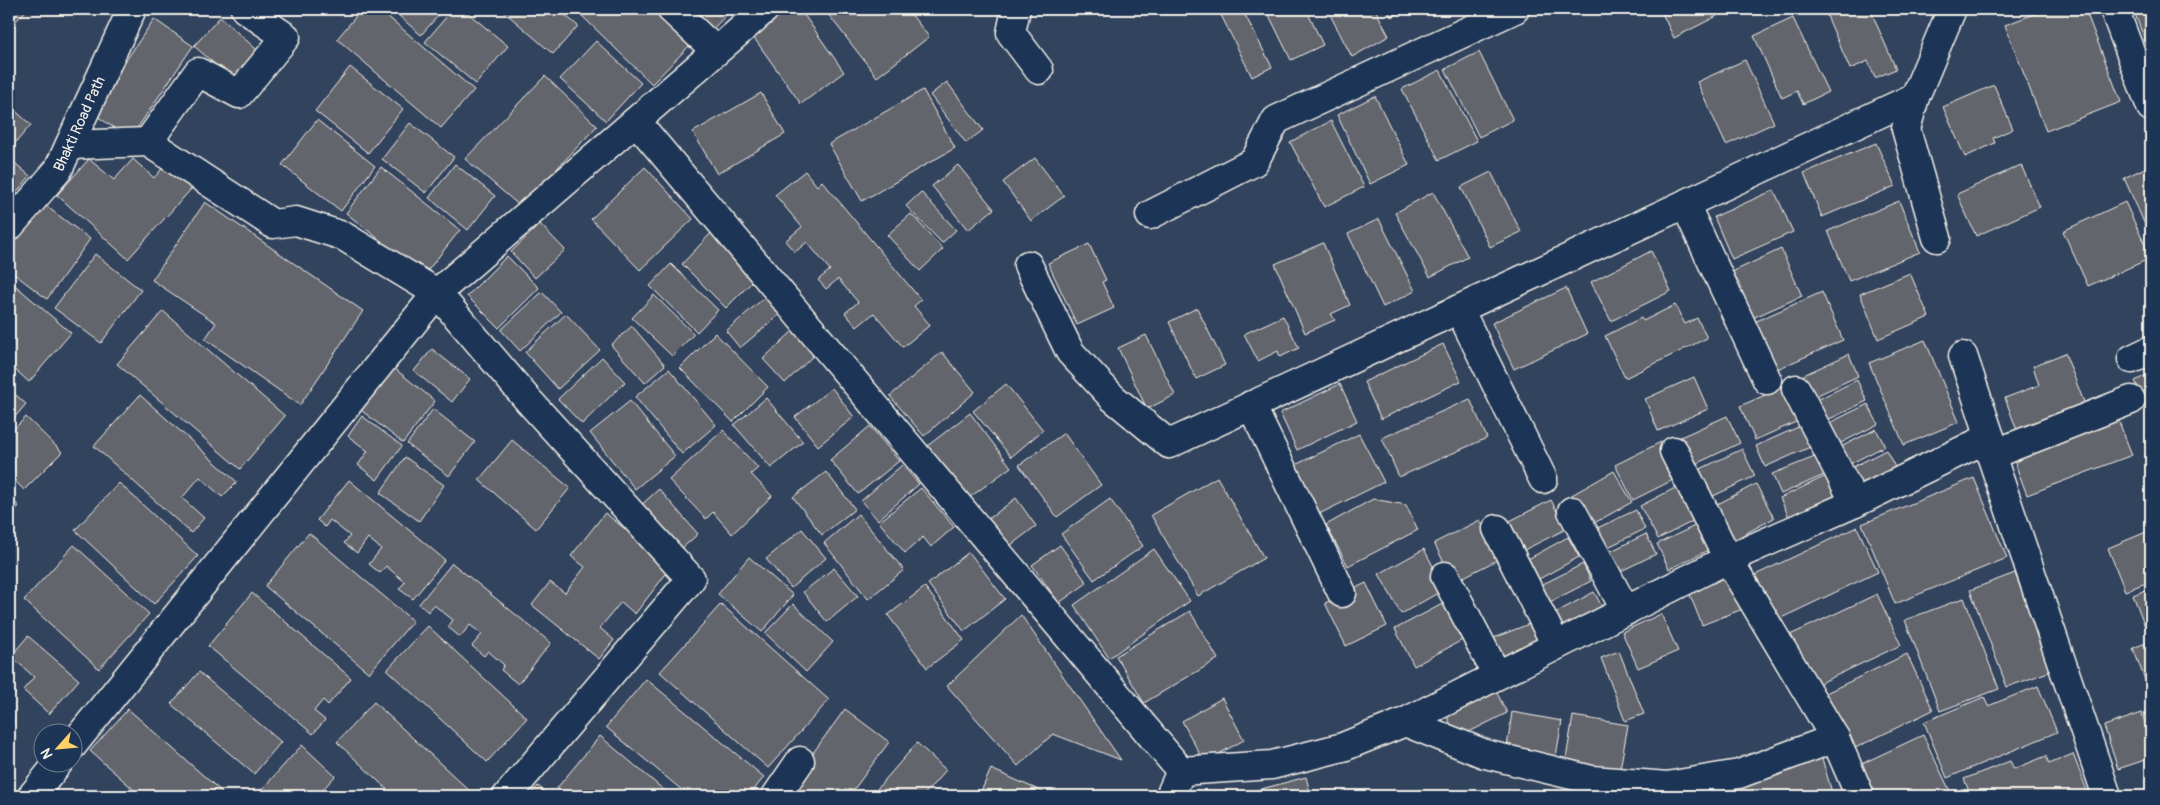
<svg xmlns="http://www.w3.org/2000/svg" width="2160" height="805" font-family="Pangolin,sans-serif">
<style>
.building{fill:#63656d;stroke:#f4f1e8}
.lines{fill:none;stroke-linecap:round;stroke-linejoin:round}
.minor-casing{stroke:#f4f1e8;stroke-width:31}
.minor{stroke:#1d3557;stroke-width:28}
.labels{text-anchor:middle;stroke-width:4;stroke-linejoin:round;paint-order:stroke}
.street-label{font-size:15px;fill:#f4f1e8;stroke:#1d3557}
</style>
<rect width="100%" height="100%" fill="#32435e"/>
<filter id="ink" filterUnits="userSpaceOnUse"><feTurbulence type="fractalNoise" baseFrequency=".02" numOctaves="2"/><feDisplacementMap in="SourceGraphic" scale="10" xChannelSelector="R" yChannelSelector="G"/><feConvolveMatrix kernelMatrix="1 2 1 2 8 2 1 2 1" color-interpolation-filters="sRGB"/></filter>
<g filter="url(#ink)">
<!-- building -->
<path class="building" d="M9,9H28L9,28Z
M362,9H379L474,90L441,128L337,39Z
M391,9H444L421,35Z
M453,9H463L508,46L476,84L425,42Z
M501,9H558L578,26L553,54Z
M575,9H658L692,43L652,84Z
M678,9H732L706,36Z
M789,9H800L844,72L801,104L752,35Z
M824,9H907L929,37L877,77Z
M1218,9H1242L1272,67L1252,77Z
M1266,9H1306L1323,45L1291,60Z
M1327,9H1375L1389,36L1352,57Z
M1387,9H1407L1391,17Z
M1660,9H1713L1717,16L1674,38Z
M1824,9H1870L1896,69L1875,78L1868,61L1850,69Z
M2047,9H2085L2121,102L2046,131L2005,25Z
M2133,9H2151V56Z
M220,17L265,57L240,86L194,46Z
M1793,18L1828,92L1803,104L1797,91L1782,98L1754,36Z
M154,19L193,46L130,139L91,112Z
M596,41L641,83L606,121L560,79Z
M1479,52L1513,120L1479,137L1445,69Z
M1745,60L1774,123L1726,145L1697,82Z
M350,67L403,109L368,153L315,111Z
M1440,70L1477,141L1439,160L1402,89Z
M545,76L597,126L521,207L465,159Z
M947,82L983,130L966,143L930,95Z
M1994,85L2013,129L1993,138L1995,143L1965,157L1943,107Z
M923,90L955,148L862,201L829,144Z
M761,93L785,134L717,174L693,132Z
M1375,96L1409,165L1370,184L1337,115Z
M9,105L31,125L9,150Z
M317,120L375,166L341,211L282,165Z
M1331,121L1364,187L1324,207L1290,142Z
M410,123L454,157L426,193L382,159Z
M1876,143L1895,186L1822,217L1804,173Z
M9,158L30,176L9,202Z
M1035,158L1064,196L1031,221L1003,182Z
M89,159L114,180L133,159L154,178L167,163L193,187L128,259L57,195Z
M455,164L495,196L468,230L429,198Z
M958,165L994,209L968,230L932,186Z
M2021,165L2040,207L1976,236L1957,194Z
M2151,165V238L2124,178Z
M381,167L460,230L424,275L346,213Z
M645,167L693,219L640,270L591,219Z
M805,171L817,186L822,181L921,300L914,306L930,325L903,347L874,313L857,327L845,313L858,302L838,279L826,289L818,280L830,270L807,242L795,252L785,241L802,227L775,195Z
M1491,172L1521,232L1490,247L1461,187Z
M1774,190L1793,232L1732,259L1714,217Z
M921,192L956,230L942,243L906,206Z
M1433,192L1468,257L1430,277L1395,213Z
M38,200L90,239L47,299L9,270V240Z
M1899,201L1920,252L1849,281L1828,231Z
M205,202L363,311L300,405L205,339L216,323L152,280Z
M2125,202L2151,258L2088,286L2063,231Z
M911,214L943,249L920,271L887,235Z
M1379,219L1415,291L1383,307L1348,234Z
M540,224L565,250L535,278L511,252Z
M712,232L757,277L726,308L682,264Z
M1323,243L1350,305L1331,314L1335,320L1305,333L1275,264Z
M1089,244L1106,280L1102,282L1114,308L1077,325L1048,263Z
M1781,249L1802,296L1748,320L1734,291L1739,288L1732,272Z
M1651,251L1671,291L1611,321L1591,282Z
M95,254L141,290L101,343L54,308Z
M507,256L539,288L499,328L467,296Z
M671,264L718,310L697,332L650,286Z
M1910,273L1929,317L1878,339L1860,294Z
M9,280L71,333L29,382L9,364Z
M1566,288L1587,334L1514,369L1492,323Z
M542,292L561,312L520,351L501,330Z
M1822,292L1843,340L1773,371L1752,323Z
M654,295L694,334L672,356L632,318Z
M765,297L780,314L740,348L726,331Z
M1675,305L1685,324L1697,318L1707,338L1625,378L1605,336L1641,318L1643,321Z
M1197,308L1225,365L1196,379L1169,322Z
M163,311L285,416L240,469L117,364Z
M566,314L600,350L558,389L525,352Z
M1283,316L1299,348L1280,357L1278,351L1258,361L1244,334Z
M632,326L665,365L645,383L611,345Z
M796,328L818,351L785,383L763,359Z
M715,333L768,387L733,422L680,368Z
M1146,335L1175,395L1147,409L1118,348Z
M1925,340L1959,422L1904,445L1869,363Z
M1443,344L1461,381L1381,419L1364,382Z
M432,349L470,379L452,402L414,371Z
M942,352L975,392L924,436L890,396Z
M2065,353L2087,410L2019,436L2005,398L2039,385L2033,366Z
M1849,354L1858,376L1805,401L1795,379Z
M602,357L625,382L582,424L558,399Z
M390,365L435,401L403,443L357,407Z
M669,369L716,425L682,454L635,397Z
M2151,373V414L2135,381Z
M1694,377L1708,409L1658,431L1645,399Z
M1857,380L1867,401L1817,425L1807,405Z
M1006,384L1043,430L1011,457L973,411Z
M1340,384L1357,421L1297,450L1280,413Z
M1788,385L1803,419L1755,440L1740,406Z
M832,388L854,417L818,446L795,417Z
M9,389L26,404L9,424Z
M140,395L237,482L222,497L200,477L182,498L204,518L191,533L94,446Z
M766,398L803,442L771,468L734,425Z
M1470,399L1487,438L1399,477L1382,438Z
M630,401L675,456L635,489L590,433Z
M1868,404L1878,424L1833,447L1823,426Z
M433,409L475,442L449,476L407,444Z
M970,413L1011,467L966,500L926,447Z
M2116,414L2132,455L2027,495L2011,453Z
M362,416L402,446L377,480L358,465L368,451L348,436Z
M1727,416L1740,443L1687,468L1674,440Z
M26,417L62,452L24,490L9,475V434Z
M1807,423L1817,444L1765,467L1756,446Z
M870,426L899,461L858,494L830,460Z
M1876,429L1885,446L1842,468L1833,451Z
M723,430L758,468L751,474L772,496L732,534L713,512L706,519L669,480Z
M1064,433L1101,485L1057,517L1019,465Z
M1359,434L1384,482L1313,517L1289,468Z
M512,440L570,488L536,529L479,480Z
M1665,440L1683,475L1633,500L1615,465Z
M1742,449L1755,476L1703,501L1690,474Z
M1886,450L1897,471L1856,491L1845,471Z
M1817,456L1824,475L1781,494L1772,474Z
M405,457L444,485L419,521L380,493Z
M902,465L919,484L878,520L861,501Z
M1614,471L1632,502L1587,527L1570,496Z
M826,472L855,509L822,535L793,497Z
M1826,476L1836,498L1790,519L1780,498Z
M1217,477L1264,558L1198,596L1151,515Z
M1974,478L2007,558L1895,604L1862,524Z
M349,480L445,560L413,599L399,589L405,582L386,566L380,573L369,564L381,549L368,538L357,553L344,543L350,536L330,520L325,527L317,520Z
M119,483L198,556L154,604L75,530Z
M1683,484L1701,517L1658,539L1640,506Z
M1756,484L1774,518L1728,543L1710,508Z
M921,488L954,527L931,547L923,537L905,553L879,522Z
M659,489L698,534L678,552L639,507Z
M9,497L19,506L9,517Z
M1016,498L1036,526L1007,548L986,521Z
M1110,499L1143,546L1094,580L1061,534Z
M1373,499L1406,505L1418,530L1348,566L1326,525Z
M1551,500L1566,529L1516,554L1502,525Z
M1636,510L1645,529L1602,550L1593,530Z
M605,513L672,566L635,614L621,602L600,628L614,640L599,659L532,605L550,582L565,593L585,567L571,556Z
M858,514L904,570L868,599L824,543Z
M1480,520L1499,559L1454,582L1434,543Z
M1701,523L1713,548L1669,569L1657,544Z
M1857,527L1878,572L1775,621L1753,576Z
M802,529L826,558L791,588L766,559Z
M2151,530V581L2125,591L2108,548Z
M309,533L413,621L369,673L265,586Z
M1646,534L1656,554L1615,574L1605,554Z
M1568,537L1579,557L1530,584L1519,564Z
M74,545L149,614L99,669L24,600Z
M1060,545L1087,583L1059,603L1032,565Z
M1154,549L1190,601L1109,658L1074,605Z
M1424,549L1445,589L1401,614L1379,574Z
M969,552L1005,599L964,631L928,584Z
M749,557L793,595L762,632L718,594Z
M452,563L551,643L518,684L501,670L504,665L488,651L484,656L472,646L482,634L470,625L460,637L448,627L453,620L434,605L428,612L419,604Z
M1583,564L1591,581L1550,602L1541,585Z
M834,568L858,596L827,622L803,592Z
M1729,568L1745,608L1702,625L1686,585Z
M2015,573L2051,671L2007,687L1970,590Z
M1366,583L1387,626L1346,646L1325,603Z
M925,587L964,640L927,668L888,615Z
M2151,588V627L2146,629L2133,595Z
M1594,592L1605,612L1562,633L1553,614Z
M252,593L351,678L328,705L323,700L314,711L325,720L313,734L208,646Z
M1877,594L1901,645L1814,686L1790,635Z
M1964,598L1999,689L1940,711L1905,620Z
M1448,601L1468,637L1414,666L1395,629Z
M721,604L829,700L768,768L660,672Z
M793,604L833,642L806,672L765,633Z
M1190,611L1218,659L1144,703L1116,656Z
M1661,614L1678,651L1638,668L1622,632Z
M1021,615L1121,760L1053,734L1018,766L947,686Z
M1534,622L1542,640L1500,658L1491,639Z
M428,626L527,718L487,762L387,670Z
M28,636L79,680L49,714L23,690L34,677L11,656Z
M2151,641V692L2150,693L2133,648Z
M1619,651L1644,714L1625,721L1601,658Z
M1907,654L1933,710L1853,749L1826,693Z
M199,672L281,742L254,774L171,704Z
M646,679L764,777L749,796H689L606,727Z
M1493,685L1507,713L1457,738L1444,710Z
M2038,686L2057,732L1947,778L1924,722L1984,697L1988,706Z
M1222,698L1244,740L1204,762L1182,721Z
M374,702L471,792L467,796H394L337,742Z
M128,709L222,792L218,796H141L90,751Z
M845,709L889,742L849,796H800L788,787Z
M1512,712L1562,721L1555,762L1506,754Z
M2142,713L2151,743V758L2118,769L2104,726Z
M9,715L15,720L9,727Z
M1573,716L1628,725L1619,775L1565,765Z
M1923,735L1950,791L1939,796H1871L1857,766Z
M600,736L671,796H567L557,788Z
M917,743L946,770L923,796H885L877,789Z
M302,745L335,776L317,796H256Z
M2073,754L2089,796H1971L1964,779L2010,761L2014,769L2046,756L2049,764Z
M1821,755L1833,796H1724L1721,785Z
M991,769L1052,796H979Z
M1306,777L1311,796H1254V791Z
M538,786L550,796H529Z"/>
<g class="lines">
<defs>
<g id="minor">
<path d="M671,9L716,51"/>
<path d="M1016,9L1011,33L1039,70"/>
<path d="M2114,9L2151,107"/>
<path d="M636,121L1181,771"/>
<path d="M148,142L198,72L239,94L286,37L245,9"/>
<path d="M70,145L148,142L273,224L296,221L343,236L437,293L528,400L691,579L507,796"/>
<path d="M1685,204L1767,380"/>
<path d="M1150,215L1254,162L1276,120L1515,9"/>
<path id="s1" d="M9,227L58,170L132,9"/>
<path d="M1937,238L1906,129L1915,97L1952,9"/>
<path d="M1028,265L1070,352L1113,398L1169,444L1915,97"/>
<path d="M1459,309L1543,479"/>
<path d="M1963,356L1990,437L1991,455L2107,796"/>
<path d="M2132,359L2151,350"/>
<path d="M1796,389L1855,503"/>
<path d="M1251,405L1342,593"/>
<path d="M1674,451L1728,559L1835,738L1860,796"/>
<path d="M1991,455L2131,400"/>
<path d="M1572,511L1626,611"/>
<path d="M1497,529L1556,645"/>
<path d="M1445,576L1497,675"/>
<path d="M1405,722L1485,754L1592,780L1667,786L1739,774L1835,738"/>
<path d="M72,746L437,293L765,9"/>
<path d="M1181,771L1272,765L1343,747L1405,722L1728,559L1855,503L1990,437"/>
<path d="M32,796L59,762"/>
<path d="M776,796L800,761"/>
<path d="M1170,796L1181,771"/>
</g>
</defs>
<!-- minor casing -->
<use href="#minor" class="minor-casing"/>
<!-- minor -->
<use href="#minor" class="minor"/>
</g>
</g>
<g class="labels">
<!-- street labels -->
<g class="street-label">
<text dy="5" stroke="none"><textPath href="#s1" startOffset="126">Bhakti Road Path</textPath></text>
</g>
</g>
<!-- margin -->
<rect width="2160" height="805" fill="none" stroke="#1d3557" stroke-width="30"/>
<rect x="15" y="15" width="2130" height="775" fill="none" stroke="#f4f1e8" stroke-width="2" filter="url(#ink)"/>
<!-- north arrow -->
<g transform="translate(58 748) rotate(243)"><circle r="24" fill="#1d3557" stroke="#738091"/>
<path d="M0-4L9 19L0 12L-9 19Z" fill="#ffd166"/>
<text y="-8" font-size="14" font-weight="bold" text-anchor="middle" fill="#f4f1e8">N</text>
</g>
</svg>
